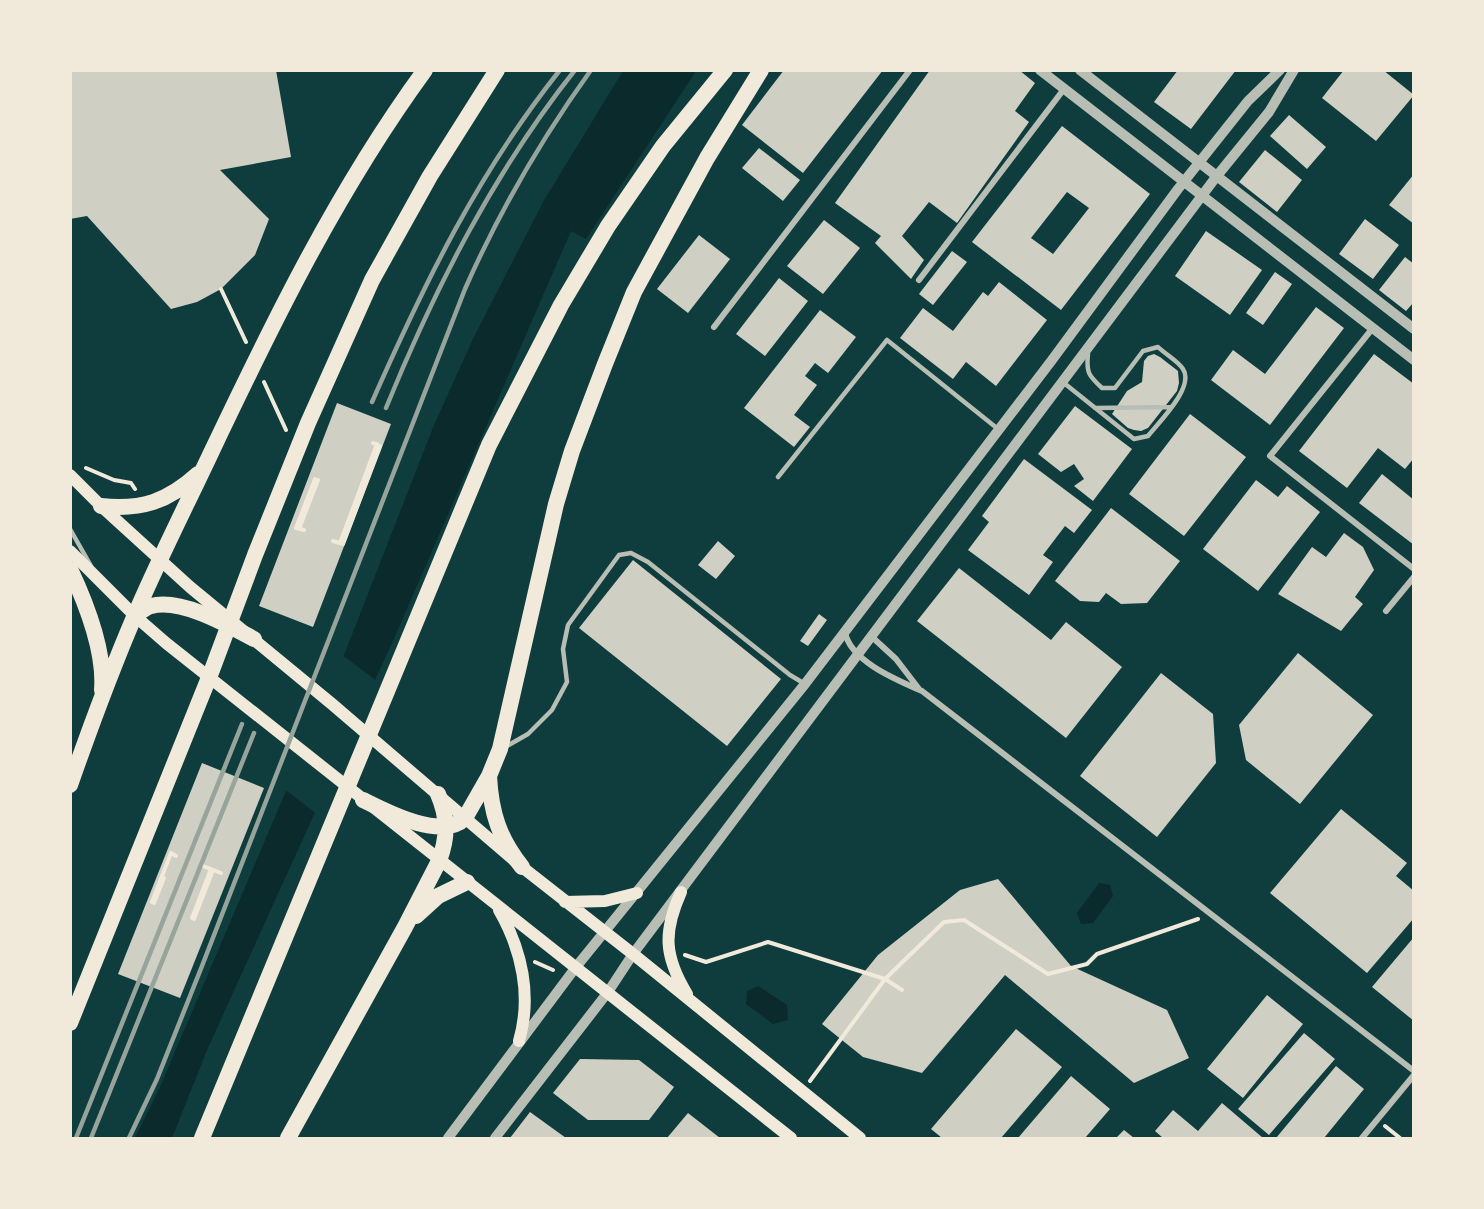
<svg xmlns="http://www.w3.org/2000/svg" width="1484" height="1209" font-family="'Roboto Condensed',sans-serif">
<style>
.water{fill:#0a2a2b}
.pier{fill:#0f3d3e}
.building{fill:#cfcfc3;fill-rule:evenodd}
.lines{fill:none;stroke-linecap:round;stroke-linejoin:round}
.path{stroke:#f1e9da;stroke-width:4}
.service{stroke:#b8beb3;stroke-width:4.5}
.minor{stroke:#b8beb3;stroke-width:6}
.tertiary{stroke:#b8beb3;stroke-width:10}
.secondary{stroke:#f1e9da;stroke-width:12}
.motorway{stroke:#f1e9da;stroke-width:16}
.rail{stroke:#97a49c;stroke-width:4.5}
</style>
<rect width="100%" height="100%" fill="#0f3d3e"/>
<!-- water -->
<path class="water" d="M623,71H696L586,239L571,231L396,634L207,1050L172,1138H135L160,1087L346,650L434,425L473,339L543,202Z
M1099,883L1110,885L1113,896L1093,923L1081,924L1077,913Z
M758,986L787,1005L788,1020L773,1024L746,1004L747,991Z"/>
<!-- pier -->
<path class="pier" d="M341,654L378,682L317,814L284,789Z"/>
<!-- building -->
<path class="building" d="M70,70H276L291,157L220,170L269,219L255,255L221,289L197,302L171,309L87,216L70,219Z
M784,70H883L803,173L742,125Z
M930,70H1019L1035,83L1015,111L1029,122L957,223L929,202L902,236L924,260L911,279L875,243L881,236L835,203Z
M1178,70H1236L1191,129L1154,102Z
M1344,70H1383L1414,95L1376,141L1322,98Z
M1289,115L1326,147L1307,169L1270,136Z
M1062,126L1150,194L1061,310L972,242ZM1067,192L1089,208L1053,254L1031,238Z
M759,148L800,180L783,201L742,168Z
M1265,150L1302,180L1277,212L1239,182Z
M1414,174V224L1389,205Z
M1365,219L1399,245L1373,279L1339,254Z
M824,220L860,248L823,294L787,266Z
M1206,231L1262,270L1230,315L1175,276Z
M699,235L730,259L688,313L657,289Z
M952,251L967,262L933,305L919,294Z
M1405,257L1414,264V302L1406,311L1379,290Z
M1275,272L1292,284L1263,325L1246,313Z
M779,278L808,301L765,356L736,334Z
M999,282L1047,320L996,386L966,362L953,379L900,338L923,308L953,331L983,292L988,296Z
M1316,307L1344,328L1270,425L1211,380L1233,350L1265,374Z
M820,310L856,337L828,373L815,363L805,376L817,385L794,415L810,427L794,447L744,408Z
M1154,354L1160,357L1178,371L1179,383L1177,391L1148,428L1141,431L1134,430L1128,428L1112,414L1127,391L1142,382L1144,361L1148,356Z
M1374,354L1414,384V458L1405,469L1378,448L1347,488L1299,451Z
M337,403L391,424L313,627L259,606Z
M1075,406L1132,449L1093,501L1074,486L1084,479L1074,464L1061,472L1038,454Z
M1190,414L1246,457L1184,536L1129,494Z
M1024,459L1092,510L1074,533L1065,526L1043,555L1053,562L1029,595L968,550L989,522L982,516Z
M1382,474L1414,500V545L1359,503Z
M1256,480L1278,497L1287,486L1320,512L1258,591L1203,549Z
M1111,508L1180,561L1147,603L1121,604L1106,593L1099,602L1080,601L1055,581Z
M1344,533L1363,547L1374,570L1355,597L1363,604L1341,631L1278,594L1312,547L1326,557Z
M718,541L735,556L716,579L698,565Z
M633,560L781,679L727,746L579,628Z
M959,568L1051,640L1066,622L1122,667L1066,738L917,621Z
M819,614L827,620L808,646L800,641Z
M1298,653L1373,715L1300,804L1246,760L1239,725Z
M1161,673L1213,714L1216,763L1157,837L1080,776Z
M202,763L264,788L180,998L118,974Z
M1341,809L1407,863L1396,876L1414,891V918L1367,973L1270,893Z
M998,879L1071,966L1167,1010L1189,1058L1134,1083L1005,975L922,1073L863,1057L822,1024L878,955L960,890Z
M1414,937V1021L1372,987Z
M1267,995L1303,1024L1243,1098L1207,1069Z
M1016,1029L1062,1067L1001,1138H942L931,1129Z
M1304,1033L1335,1059L1269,1135L1238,1109Z
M580,1059L639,1060L674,1087L649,1120H588L553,1093Z
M1336,1066L1364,1089L1324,1138H1276Z
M1071,1076L1110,1109L1085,1138H1018Z
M1222,1103L1263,1138H1163L1155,1131L1173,1110L1198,1131Z
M530,1112L566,1138H510Z
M688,1113L720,1138H667Z
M1124,1130L1134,1138H1116Z"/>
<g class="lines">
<!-- path -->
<path class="path" d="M221,289L246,342
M264,382L286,430
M86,468L114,480L131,483L135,489
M299,529L318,480
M304,530L296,528L315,479
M333,541L343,544L380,446L373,443
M340,543L377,444
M203,866L221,873
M152,902L171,853L176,856
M154,903L164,878
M192,918L211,869
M194,919L213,870
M685,955L706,962L768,942L885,979L902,990
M535,962L553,970
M810,1081L885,979L944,922L964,920L1048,974L1087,964L1097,954L1198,919
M1385,1126L1400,1138"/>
<!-- service -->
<path class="service" d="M1064,383L1134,439L1148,436C1159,422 1195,387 1183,369C1178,361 1165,354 1158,347L1143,351L1115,388H1102C1089,376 1086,373 1088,354
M1095,408L1171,407
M778,477L887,340L998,429
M70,529L91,566
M507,746L528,734L552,710L567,682L563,649L568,625L619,555L631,553L648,562L790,675L805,684"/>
<!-- minor -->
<path class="minor" d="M919,280L1064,89
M714,327L910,70
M1372,329L1270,456L1414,569
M1386,611L1414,577
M845,632C850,661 897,680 922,691L1414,1071
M871,636L896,659L919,689
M1362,1138L1414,1075"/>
<!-- tertiary -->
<path class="tertiary" d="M1040,70L1414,360
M1080,70L1414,329
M448,1138L576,967L805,684L1052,360L1178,189L1248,101L1280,70
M495,1138L608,992L633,954L1216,177L1269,112L1294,70"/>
<!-- secondary -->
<path class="secondary" d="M70,475L101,506L190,587L332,704L522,867L633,954L860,1138
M70,551L135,616L166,643L791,1138
M681,892C663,932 664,956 687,994
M565,902L605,901L637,893
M499,910C522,950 532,996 519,1041"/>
<!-- motorway -->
<path class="motorway" d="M101,506C142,510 167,502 198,474
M70,569C86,603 105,652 102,690
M135,616C140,612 145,608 151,606C181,598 228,625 254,639
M489,776C491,813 499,838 522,867
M70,785C90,728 111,671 135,615C158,561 185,508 210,455C273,322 338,189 425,70
M363,800C387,812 442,841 465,818L489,776L500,749L556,504L572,451L605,364L634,292L707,158L761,70
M416,916L438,896L467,882
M70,1023L212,670L255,555L308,423L372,280L430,176L497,70
M202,1138L489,445L561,305L608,226L663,146L725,70
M288,1138L405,927L439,861C448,837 448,817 438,794"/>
<!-- rail -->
<path class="rail" d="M372,402C425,282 478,173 560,70
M386,408C435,288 494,172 575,70
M76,1138L242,724
M91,1138L254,733
M129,1138L157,1079L202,966L465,289C499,212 542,138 591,70"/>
</g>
<!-- border -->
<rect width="1484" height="1209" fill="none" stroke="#f1e9da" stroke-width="144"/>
</svg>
